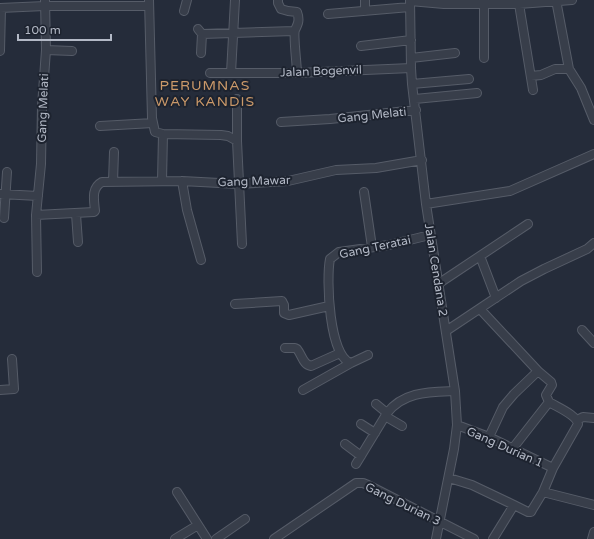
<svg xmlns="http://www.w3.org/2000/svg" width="594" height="539" font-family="'Varela Round',sans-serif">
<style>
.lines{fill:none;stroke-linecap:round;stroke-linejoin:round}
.minor-casing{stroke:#565c68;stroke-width:10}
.minor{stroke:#383e4a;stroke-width:8}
.labels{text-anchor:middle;stroke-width:4;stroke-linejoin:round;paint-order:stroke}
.street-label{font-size:12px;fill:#b3b9c6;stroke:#1d232f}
.quarter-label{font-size:14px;letter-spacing:1px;fill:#cb9969;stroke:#1d232f}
</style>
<rect width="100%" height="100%" fill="#252c3a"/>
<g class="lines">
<defs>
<path id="minor" d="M149,0L152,118L155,132L163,134L221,135L228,136L237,141L242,244
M278,0V3L281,9L288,11L297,12C300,20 298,24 295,30C293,35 297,65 297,73
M365,0V11
M410,0L411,68L412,84L426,204L455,391L457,425L454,449L436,539
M556,0L569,69
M410,1L444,4H519L572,0
M519,4L533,90
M0,8L45,6H149
M184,11L187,0
M328,14L410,7
M198,29L202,34L201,53
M202,34L294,31
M361,46L411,40
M46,50L72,51
M0,51L1,8
M411,58L455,53
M484,58V4
M210,73H297L411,68
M231,73L235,0
M531,76L541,75L555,69H569L581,88L594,120
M412,84L469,79
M237,99V141
M415,99L477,93
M281,122L330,119L416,110
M100,126L153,123
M162,181L163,134
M182,181L187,210L201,260
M113,182L114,152
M364,192L372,247
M1,194L38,196
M426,204L510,191L594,154
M76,214L78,242
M36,215L94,212L95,211C94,200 91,188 102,182L182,181L238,184L288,181L336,170L376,168L422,160
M4,218L7,172
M480,256L496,298
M37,272L36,215L41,164L42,106L46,50L45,0
M438,284L528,224
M235,304L282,301L284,305V313L289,315L329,306
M480,309L538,371
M582,330L594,343
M446,331L521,281L544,269L587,249L594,243
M285,348H295L297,349C302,355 303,365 311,366L340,353
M368,355L351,363C329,357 326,279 330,259L339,252L389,245L430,235
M0,390L14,389L12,359
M303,390L351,363
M376,404L387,413
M385,416L402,426
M577,420L583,417L594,418
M361,424L375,433
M457,425L489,437L553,468
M489,437L503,407L514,394L538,371L551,382L552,385L546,395L549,402L513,448
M345,444L361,456
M356,464L387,413C404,391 430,392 455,391
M449,478L472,485L514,505
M177,492L207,539
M543,492L594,505
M175,539L198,525
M216,539L245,519
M274,539L356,483H363L368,485L474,539
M493,539L514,505L528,512H531L532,510L543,492L553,468L578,424C577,415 557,407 549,402
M592,539L594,532"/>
</defs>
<!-- minor casing -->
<use href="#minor" class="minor-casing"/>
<!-- minor -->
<use href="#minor" class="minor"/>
</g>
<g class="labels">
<!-- street labels -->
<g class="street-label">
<text transform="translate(321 71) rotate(-2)" y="4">Jalan Bogenvil</text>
<text transform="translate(43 108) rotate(-88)" y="4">Gang Melati</text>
<text transform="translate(372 115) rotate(-6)" y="4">Gang Melati</text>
<text transform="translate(254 181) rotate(-2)" y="4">Gang Mawar</text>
<text transform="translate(375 247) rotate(-12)" y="4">Gang Teratai</text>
<text transform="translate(436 270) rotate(81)" y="4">Jalan Cendana 2</text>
<text transform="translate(505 447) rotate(24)" y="4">Gang Durian 1</text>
<text transform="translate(403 504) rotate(26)" y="4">Gang Durian 3</text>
</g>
<!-- quarter labels -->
<g class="quarter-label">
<text x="205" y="90">PERUMNAS<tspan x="205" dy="16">WAY KANDIS</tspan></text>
</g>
</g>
<!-- scale -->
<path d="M18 34v6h93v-6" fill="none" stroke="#b3b9c6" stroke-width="2"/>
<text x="24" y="34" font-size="12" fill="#b3b9c6" stroke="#1d232f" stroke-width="3" paint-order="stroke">100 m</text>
</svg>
